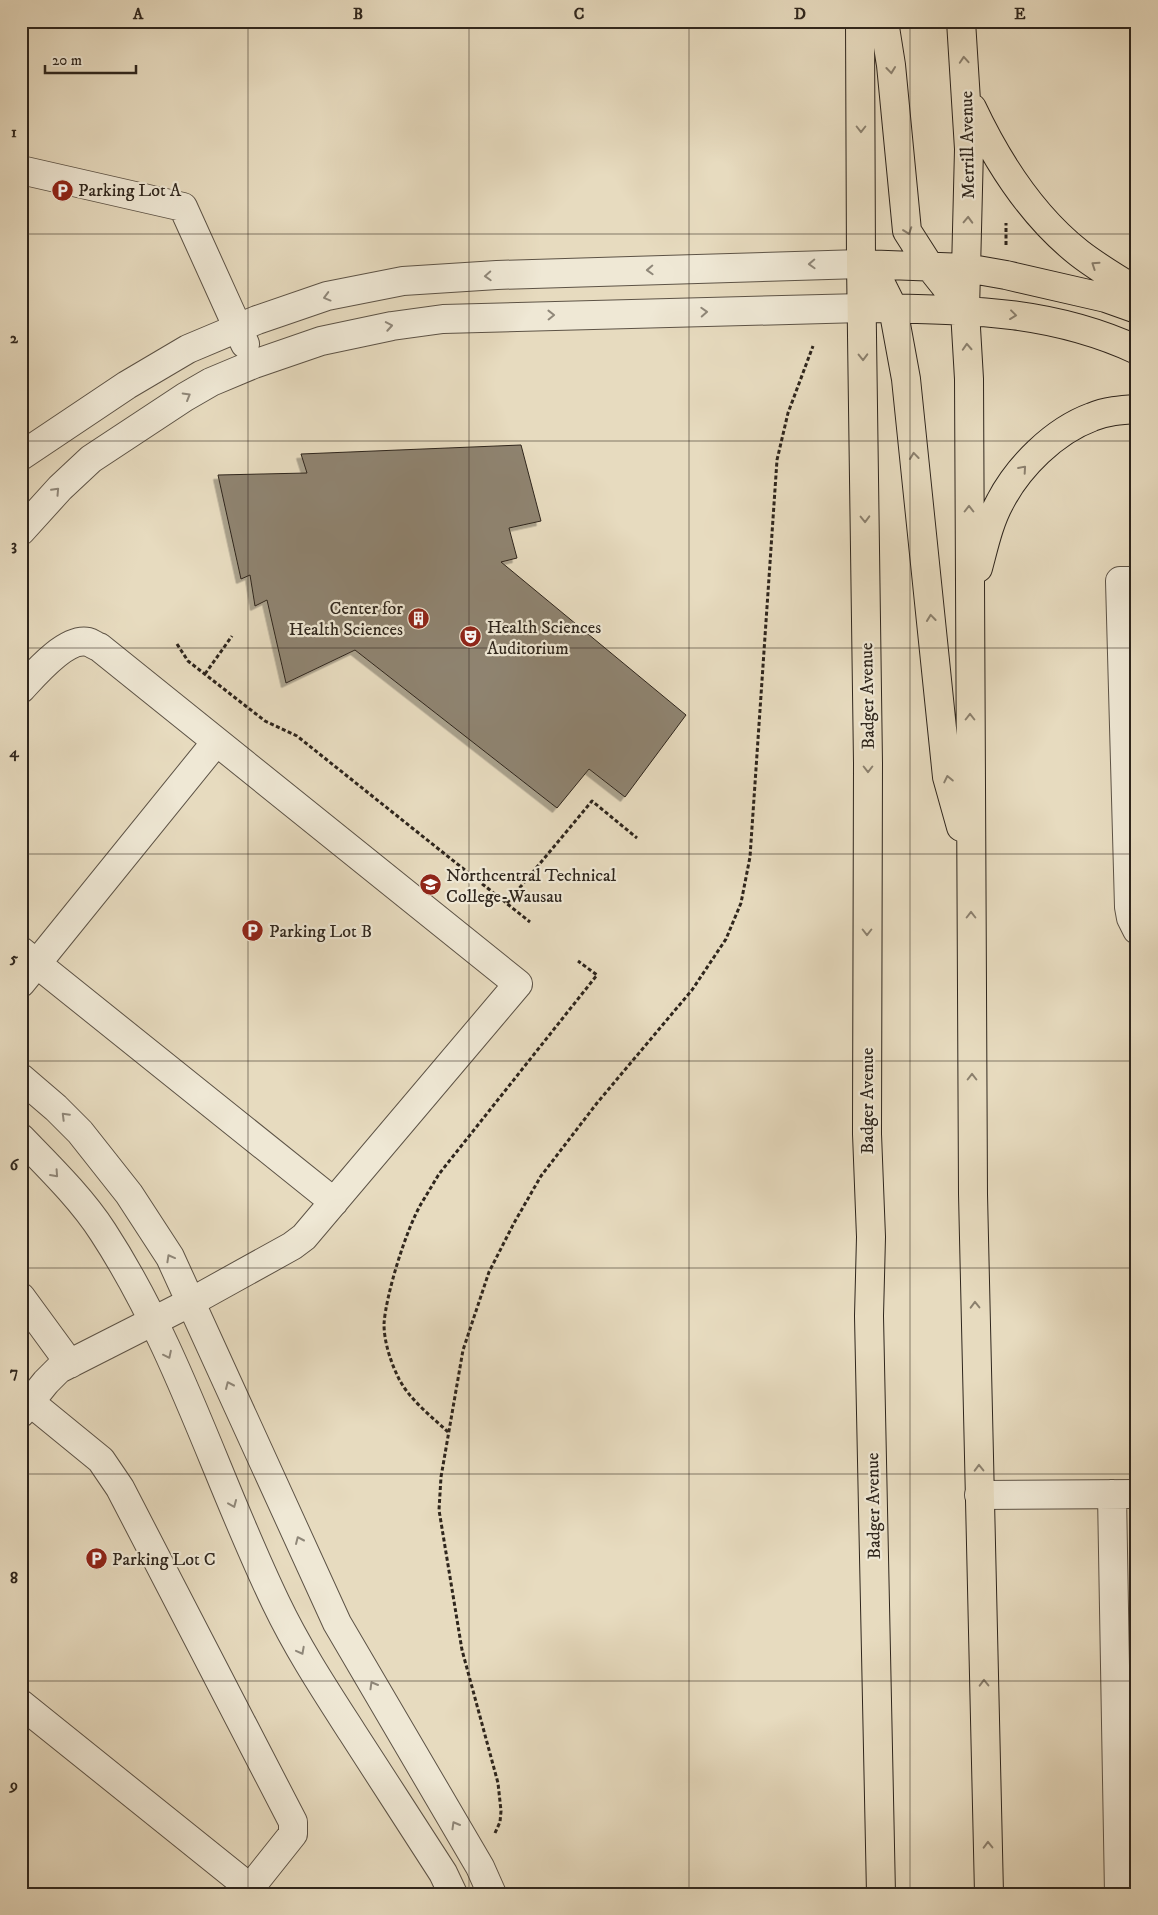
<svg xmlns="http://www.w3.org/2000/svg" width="1158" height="1915" font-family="'IM FELL DW Pica',serif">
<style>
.building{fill:#8f8471;stroke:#2f261d;filter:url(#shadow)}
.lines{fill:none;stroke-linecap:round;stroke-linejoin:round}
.minor-casing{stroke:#5d5346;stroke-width:30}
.major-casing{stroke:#2f261d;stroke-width:30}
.path{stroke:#2f261d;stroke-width:3;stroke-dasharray:4 2.5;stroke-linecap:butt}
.minor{stroke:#efe8d5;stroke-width:28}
.major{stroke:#e7dbbf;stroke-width:28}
.oneway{stroke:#8b806e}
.oneway2{stroke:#8f8779}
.grid{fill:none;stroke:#2f261d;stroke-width:1;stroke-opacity:0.55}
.labels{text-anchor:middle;stroke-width:4.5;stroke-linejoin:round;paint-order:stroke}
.street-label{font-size:18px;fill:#2f261d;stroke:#efe8d5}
.poi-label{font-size:18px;fill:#2f261d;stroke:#efe8d5;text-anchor:start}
.neatline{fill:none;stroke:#2f261d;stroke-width:2}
.grid-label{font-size:16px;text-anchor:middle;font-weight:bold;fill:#2f261d}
</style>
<defs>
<filter id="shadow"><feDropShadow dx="-4.5" dy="4.5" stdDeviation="0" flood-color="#0004"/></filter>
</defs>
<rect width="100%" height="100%" fill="#e7dbbf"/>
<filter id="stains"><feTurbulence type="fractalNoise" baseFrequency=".004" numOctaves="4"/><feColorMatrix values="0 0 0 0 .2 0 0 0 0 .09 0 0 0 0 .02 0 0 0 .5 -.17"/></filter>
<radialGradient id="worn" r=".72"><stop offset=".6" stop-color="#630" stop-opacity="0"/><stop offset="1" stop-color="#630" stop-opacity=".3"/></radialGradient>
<!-- building -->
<path class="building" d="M521,445L541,521L509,528L517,558L501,562L686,715L625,797L589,769L557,808L355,650L286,683L267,600L255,606L250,575L241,579L218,475L307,473L301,454Z"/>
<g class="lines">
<defs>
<path id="minor" d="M21,170L183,207L245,344
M21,456L127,385L188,349L257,320L327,296L403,281L497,275L861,264
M21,531L60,488L91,459L185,397L211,382L254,364L321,341L392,326L443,319L862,308
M1137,581H1120L1129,907L1131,918L1137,930
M21,689C34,675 66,637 88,642C92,643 95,646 99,647L518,984L304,1237L292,1246L191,1302L59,1369L46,1382L21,1413
M21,951L334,1202
M21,983L216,742
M21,1078L56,1108L80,1132L129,1194L170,1257L337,1623L480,1867L492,1894
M21,1138C49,1167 81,1198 103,1232C178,1347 217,1481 276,1603C298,1649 325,1690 352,1732C382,1779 413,1826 443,1873L453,1894
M21,1297L70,1364
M1112,1494L1119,1894
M979,1495L1137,1494
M21,1704L250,1888L293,1834V1822L120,1488L101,1460L30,1402"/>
<path id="major" d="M860,21L861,264L868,763L867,1134L871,1237L869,1316L881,1894
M884,21L891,65L907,231L930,267L965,311
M961,21L969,149L965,311L969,379L973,1194L989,1894
M972,108C998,163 1031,215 1079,253C1097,267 1117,279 1137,291
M861,264L881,284L893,308L906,379L947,777L961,827
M861,264L966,268L1006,275L1106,298L1137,309
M876,308C968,310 1051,310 1137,350
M978,568C984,546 989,522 1000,502C1018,467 1054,431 1092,417C1106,411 1121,410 1137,409"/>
</defs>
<!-- minor casing -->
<use href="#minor" class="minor-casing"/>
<!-- major casing -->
<use href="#major" class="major-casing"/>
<!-- path -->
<path class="path" d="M1006,245V223
M177,644L188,661L265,721L297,736L530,922
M205,674L232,636
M507,903L592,801L637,838
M448,1432C431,1416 410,1400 399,1379C391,1363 384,1342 384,1324C386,1294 406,1230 421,1204C427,1194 433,1184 439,1174L597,975L578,961
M495,1833L500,1822L501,1811L498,1783L462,1650L439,1510L441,1477L463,1350L489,1272L514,1223L541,1176L597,1103L692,990L726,939L741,903L750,857L777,460L788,413L813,346"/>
<!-- minor -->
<use href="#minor" class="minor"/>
<!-- major -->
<use href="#major" class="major"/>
</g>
<!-- one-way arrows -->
<defs><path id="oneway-chevron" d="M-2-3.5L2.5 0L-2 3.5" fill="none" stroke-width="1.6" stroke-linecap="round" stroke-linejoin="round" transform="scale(1.25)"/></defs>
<g class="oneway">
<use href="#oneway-chevron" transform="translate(964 60) rotate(-94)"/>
<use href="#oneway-chevron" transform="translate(891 70) rotate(84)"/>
<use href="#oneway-chevron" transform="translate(861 129) rotate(90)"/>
<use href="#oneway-chevron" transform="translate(968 220) rotate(-88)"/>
<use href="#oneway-chevron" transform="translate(908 231) rotate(71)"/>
<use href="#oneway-chevron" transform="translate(1095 265) rotate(-146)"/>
<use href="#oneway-chevron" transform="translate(1013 315) rotate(7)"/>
<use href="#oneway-chevron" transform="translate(967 347) rotate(-93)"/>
<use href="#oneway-chevron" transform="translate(863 357) rotate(89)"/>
<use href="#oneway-chevron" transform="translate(914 456) rotate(-96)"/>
<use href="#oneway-chevron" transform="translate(1023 469) rotate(-49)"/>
<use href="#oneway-chevron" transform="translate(969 509) rotate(-90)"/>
<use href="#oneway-chevron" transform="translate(865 519) rotate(89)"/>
<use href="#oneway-chevron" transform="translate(931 618) rotate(-96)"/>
<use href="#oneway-chevron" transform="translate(970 717) rotate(-90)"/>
<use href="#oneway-chevron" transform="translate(868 769) rotate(90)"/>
<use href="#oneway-chevron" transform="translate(948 779) rotate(-102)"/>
<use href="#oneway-chevron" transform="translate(971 915) rotate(-90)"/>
<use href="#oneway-chevron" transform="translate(867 932) rotate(90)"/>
<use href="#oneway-chevron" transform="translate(972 1077) rotate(-90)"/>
<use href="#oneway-chevron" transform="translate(975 1305) rotate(-91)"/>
<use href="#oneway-chevron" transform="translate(979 1468) rotate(-91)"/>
<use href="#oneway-chevron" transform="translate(984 1683) rotate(-91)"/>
<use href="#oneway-chevron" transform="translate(988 1845) rotate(-91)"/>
</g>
<g class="oneway2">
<use href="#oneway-chevron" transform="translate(812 264) rotate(178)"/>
<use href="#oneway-chevron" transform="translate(650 270) rotate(178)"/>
<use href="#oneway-chevron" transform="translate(488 276) rotate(177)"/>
<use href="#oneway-chevron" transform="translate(327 297) rotate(165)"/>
<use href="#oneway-chevron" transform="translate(704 312) rotate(-3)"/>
<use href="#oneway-chevron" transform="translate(551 315) rotate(-1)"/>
<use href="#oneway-chevron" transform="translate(389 326) rotate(-10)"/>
<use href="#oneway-chevron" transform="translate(187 396) rotate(-30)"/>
<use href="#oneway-chevron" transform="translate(56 491) rotate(-47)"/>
<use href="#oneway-chevron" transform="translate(65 1116) rotate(-135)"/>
<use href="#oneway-chevron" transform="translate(55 1174) rotate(48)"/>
<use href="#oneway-chevron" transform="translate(170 1258) rotate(-119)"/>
<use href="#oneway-chevron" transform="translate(168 1355) rotate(64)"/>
<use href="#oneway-chevron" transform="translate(229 1385) rotate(-114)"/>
<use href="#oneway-chevron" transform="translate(233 1504) rotate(67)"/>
<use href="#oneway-chevron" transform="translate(299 1540) rotate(-114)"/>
<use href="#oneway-chevron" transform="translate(301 1651) rotate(62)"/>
<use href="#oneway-chevron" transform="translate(373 1685) rotate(-120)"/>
<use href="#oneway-chevron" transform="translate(455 1825) rotate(-120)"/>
</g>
<!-- grid -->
<path class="grid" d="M248,21V1894M469,21V1894M689,21V1894M910,21V1894M21,234H1137M21,441H1137M21,648H1137M21,854H1137M21,1061H1137M21,1268H1137M21,1474H1137M21,1681H1137"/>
<!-- icons -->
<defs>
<symbol id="parking-disc" viewBox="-11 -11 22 22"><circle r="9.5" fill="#8f2418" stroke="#efe8d5"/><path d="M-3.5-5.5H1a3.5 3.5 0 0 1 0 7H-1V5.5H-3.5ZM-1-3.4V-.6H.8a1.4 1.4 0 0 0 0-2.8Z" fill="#fff"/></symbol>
<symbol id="building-disc" viewBox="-11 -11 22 22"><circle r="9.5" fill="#8f2418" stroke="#efe8d5"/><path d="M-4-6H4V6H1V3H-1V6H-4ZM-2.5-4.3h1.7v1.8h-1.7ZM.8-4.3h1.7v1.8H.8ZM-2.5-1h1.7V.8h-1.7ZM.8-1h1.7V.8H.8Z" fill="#fff"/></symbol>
<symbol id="theatre-disc" viewBox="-11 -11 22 22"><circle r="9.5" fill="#8f2418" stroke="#efe8d5"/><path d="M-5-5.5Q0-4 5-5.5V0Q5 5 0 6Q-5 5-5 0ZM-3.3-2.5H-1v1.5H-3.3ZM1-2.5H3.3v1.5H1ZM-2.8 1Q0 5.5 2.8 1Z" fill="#fff"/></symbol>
<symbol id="university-disc" viewBox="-11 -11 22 22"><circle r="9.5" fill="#8f2418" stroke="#efe8d5"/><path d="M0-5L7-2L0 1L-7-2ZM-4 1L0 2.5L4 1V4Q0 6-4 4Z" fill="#fff"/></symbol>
</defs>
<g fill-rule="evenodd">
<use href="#parking-disc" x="50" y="178" width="25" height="25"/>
<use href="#building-disc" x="406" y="606" width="25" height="25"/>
<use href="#theatre-disc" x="458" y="624" width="25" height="25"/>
<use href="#university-disc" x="418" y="872" width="25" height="25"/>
<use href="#parking-disc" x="240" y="918" width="25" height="25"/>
<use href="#parking-disc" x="84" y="1546" width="25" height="25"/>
</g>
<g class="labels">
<!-- street labels -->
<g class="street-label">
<text transform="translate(967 145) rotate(-91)" y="6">Merrill Avenue</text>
<text transform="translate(867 696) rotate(-91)" y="6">Badger Avenue</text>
<text transform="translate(867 1101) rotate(-90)" y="6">Badger Avenue</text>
<text transform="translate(873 1506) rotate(-91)" y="6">Badger Avenue</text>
</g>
<!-- poi labels -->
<g class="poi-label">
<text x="78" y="196">Parking Lot A</text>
<text x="403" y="614" text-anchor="end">Center for<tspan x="403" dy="21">Health Sciences</tspan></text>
<text x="487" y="633">Health Sciences<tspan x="487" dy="21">Auditorium</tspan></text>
<text x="446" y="881">Northcentral Technical<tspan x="446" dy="21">College-Wausau</tspan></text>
<text x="269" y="937">Parking Lot B</text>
<text x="112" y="1565">Parking Lot C</text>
</g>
</g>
<!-- margin -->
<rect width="1158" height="1915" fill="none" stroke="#e7dbbf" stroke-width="55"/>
<!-- scale -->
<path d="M45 65v8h91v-8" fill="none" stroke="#2f261d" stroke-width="2.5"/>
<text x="52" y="65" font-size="15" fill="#2f261d" stroke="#efe8d5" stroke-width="4" paint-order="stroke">20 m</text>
<rect x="28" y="28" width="1102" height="1860" class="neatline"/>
<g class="grid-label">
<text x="138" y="19">A</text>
<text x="358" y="19">B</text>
<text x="579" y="19">C</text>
<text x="800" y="19">D</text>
<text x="1020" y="19">E</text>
<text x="14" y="137">1</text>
<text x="14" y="343">2</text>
<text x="14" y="550">3</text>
<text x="14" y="757">4</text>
<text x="14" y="963">5</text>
<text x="14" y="1170">6</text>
<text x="14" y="1377">7</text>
<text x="14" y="1583">8</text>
<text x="14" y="1790">9</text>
</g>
<rect width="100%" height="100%" filter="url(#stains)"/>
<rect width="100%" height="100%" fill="url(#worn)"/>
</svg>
